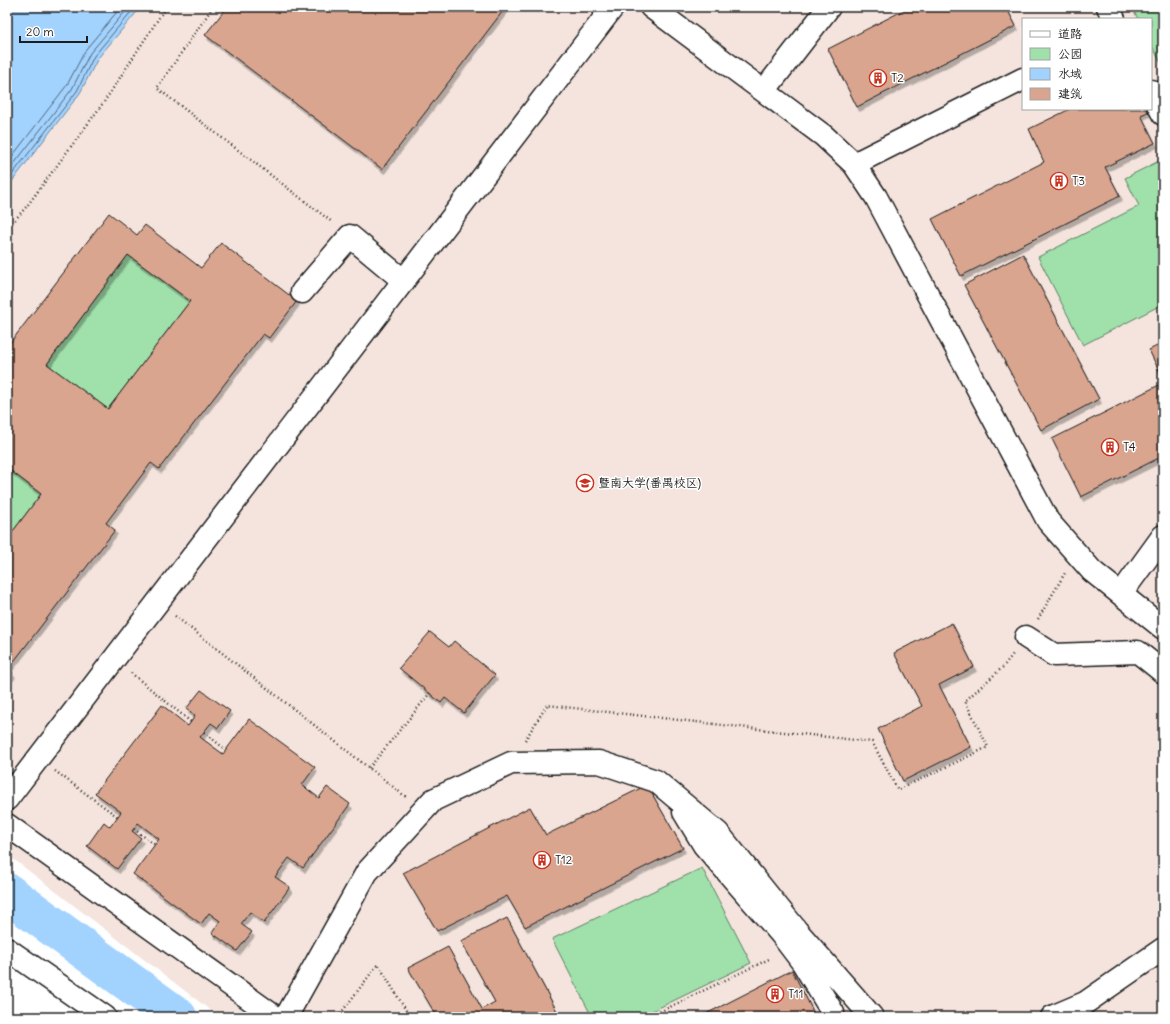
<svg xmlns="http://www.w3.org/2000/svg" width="1170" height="1024" font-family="Delius,'LXGW WenKai TC',sans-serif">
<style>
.built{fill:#f4e4dd;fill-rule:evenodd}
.green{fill:#a0e0aa;stroke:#5e7e63}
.water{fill:#a2d2fe;stroke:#6c89a4}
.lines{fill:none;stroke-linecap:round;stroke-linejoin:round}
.shore{stroke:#526576;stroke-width:1}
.river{stroke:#a2d2fe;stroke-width:40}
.building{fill:#d9a58f;stroke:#1c1c1c;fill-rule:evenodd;filter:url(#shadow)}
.minor-casing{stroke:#1c1c1c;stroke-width:25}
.path{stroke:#1c1c1c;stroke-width:2.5;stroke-dasharray:1 3;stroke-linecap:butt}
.minor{stroke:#fff;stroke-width:22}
.labels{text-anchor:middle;stroke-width:3;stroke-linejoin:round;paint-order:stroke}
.poi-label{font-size:12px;fill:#1c1c1c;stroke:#fff;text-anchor:start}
</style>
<defs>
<filter id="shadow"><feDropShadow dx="2.5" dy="4.5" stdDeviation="0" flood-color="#0004"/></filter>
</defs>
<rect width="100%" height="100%" fill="#fff"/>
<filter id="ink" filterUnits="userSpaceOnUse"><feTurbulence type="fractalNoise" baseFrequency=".025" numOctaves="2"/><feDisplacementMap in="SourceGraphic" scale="8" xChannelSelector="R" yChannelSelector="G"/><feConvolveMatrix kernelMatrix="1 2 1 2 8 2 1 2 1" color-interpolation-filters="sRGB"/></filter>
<g filter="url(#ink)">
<!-- built -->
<path class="built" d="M7,7H1163V1017H219L12,858L7,867ZM1023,19H1151V109H1023Z"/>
<!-- green -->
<path class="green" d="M1132,7H1163V67L1151,44V19H1138Z
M1163,159V304L1083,345L1038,257L1139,206L1125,178Z
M128,255L190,301L108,409L47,364Z
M7,468L41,494L7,539Z
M702,868L751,963L640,1017H592L552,939Z"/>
<!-- water -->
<path class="water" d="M7,7H141L98,58L80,93L7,188Z"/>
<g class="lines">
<!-- shore -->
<path class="shore" d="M7,163L67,85L86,49L121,7
M7,173L72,89L90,53L129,7
M7,181L77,91L94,56L135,7"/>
<!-- river -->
<path class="river" d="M7,893L177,1017"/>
</g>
<!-- building -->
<path class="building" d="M227,7H506L382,169L205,35Z
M910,7H1006L1016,26L857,107L828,49Z
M1070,109H1146L1148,112L1141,115L1155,143L1105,167L1120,196L961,276L932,219L1044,162L1029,129Z
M109,213L137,235L145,225L201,268L221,243L297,301L269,338L263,334L159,469L151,463L106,523L115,530L8,669L13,673L7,681V539L41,494L7,468V347ZM128,255L190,301L108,409L47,364Z
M1023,254L1099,399L1041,430L964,285Z
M1163,343V379L1149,350Z
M1163,383V456L1081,497L1052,439Z
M952,623L974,667L939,685L971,747L903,781L878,729L922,706L894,653Z
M430,632L449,647L454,641L495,675L464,713L445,698L441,703L399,668Z
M201,690L230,711L218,728L211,723L200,737L223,754L249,719L315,767L302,785L319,798L327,787L350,804L303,868L289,858L275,877L290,887L264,923L250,912L241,924L252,932L237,951L212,933L220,921L209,913L201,924L133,874L159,839L138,823L132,831L141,838L117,869L87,846L104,822L110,827L121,812L95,793L162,705L188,726L195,716L186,709Z
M647,785L683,848L525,927L507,896L437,931L403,873L530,807L546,835Z
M507,918L560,1017H437L408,968L448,947L482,1009L495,1002L461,941Z
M792,970L816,1017H700Z"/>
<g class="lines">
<defs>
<path id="minor" d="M651,7L824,136L854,164L876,197L1048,521L1092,571L1163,628
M1108,7L1114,19
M764,91L829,7
M1151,91L1163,114
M854,164L1023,79
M302,292L350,236L404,281
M1121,594L1163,536
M1026,637L1054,655L1138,652L1163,672
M7,799L613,7
M684,812L704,845L781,934L803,963L833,1013V1017
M7,825L275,1017
M7,949L105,1017
M286,1017L367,872L433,800L511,763L599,762L656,781L718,833L797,931L872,1017
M1052,1017L1085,1003L1163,949"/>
</defs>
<!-- minor casing -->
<use href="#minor" class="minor-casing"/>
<!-- path -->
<path class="path" d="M213,7L157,88L332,222
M7,229L27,206L104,102L166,7
M175,616L406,797
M1038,619L1065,573
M131,673L191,722
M204,732L226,750
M525,740L547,705L872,742L898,790L988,747L965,701L1003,667L1013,654
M369,768L430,693
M55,771L118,817
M134,829L155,845
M338,1017L378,964L410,1017
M649,1017L771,958"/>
<!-- minor -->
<use href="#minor" class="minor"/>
</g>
</g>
<!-- icons -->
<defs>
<symbol id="building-ring" viewBox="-11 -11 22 22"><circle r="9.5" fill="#fff" stroke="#c8321e" stroke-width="1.5"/><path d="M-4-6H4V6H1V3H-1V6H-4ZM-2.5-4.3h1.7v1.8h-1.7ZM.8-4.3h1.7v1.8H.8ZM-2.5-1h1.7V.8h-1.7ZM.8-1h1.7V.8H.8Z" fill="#c8321e"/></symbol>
<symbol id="university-ring" viewBox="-11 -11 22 22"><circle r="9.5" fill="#fff" stroke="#c8321e" stroke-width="1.5"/><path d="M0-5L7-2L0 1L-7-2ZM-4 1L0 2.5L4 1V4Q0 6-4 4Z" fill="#c8321e"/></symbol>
</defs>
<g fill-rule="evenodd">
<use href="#building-ring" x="868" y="68" width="20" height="20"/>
<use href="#building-ring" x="1049" y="171" width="20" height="20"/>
<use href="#building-ring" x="1100" y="437" width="20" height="20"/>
<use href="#university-ring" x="575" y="473" width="20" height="20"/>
<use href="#building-ring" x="532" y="850" width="20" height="20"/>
<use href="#building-ring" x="765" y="984" width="20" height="20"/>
</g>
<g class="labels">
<!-- poi labels -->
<g class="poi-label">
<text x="891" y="82">T2</text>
<text x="1072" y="185">T3</text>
<text x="1123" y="451">T4</text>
<text x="598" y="487">暨南大学(番禺校区)</text>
<text x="555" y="864">T12</text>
<text x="788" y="998">T11</text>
</g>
</g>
<!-- margin -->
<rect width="1170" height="1024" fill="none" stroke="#fff" stroke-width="24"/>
<rect x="12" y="12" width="1146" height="1000" fill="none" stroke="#1c1c1c" stroke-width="1.5" filter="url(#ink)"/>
<!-- legend -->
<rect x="1022" y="18" width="130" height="92" fill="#ffffff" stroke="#a4a4a4"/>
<rect x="1030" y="31" width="20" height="6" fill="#ffffff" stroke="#a4a4a4"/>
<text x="1058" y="38" font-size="12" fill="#1c1c1c">道路</text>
<rect x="1030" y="48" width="20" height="12" fill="#a0e0aa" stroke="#a4a4a4"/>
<text x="1058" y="58" font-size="12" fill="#1c1c1c">公园</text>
<rect x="1030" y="68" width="20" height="12" fill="#a2d2fe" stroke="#a4a4a4"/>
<text x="1058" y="78" font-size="12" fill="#1c1c1c">水域</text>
<rect x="1030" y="88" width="20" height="12" fill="#d9a58f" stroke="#a4a4a4"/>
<text x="1058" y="98" font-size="12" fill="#1c1c1c">建筑</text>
<!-- scale -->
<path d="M20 36v6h67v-6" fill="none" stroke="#1c1c1c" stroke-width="2"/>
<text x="26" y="36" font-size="12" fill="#1c1c1c" stroke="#ffffff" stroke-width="3" paint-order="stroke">20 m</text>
</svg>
